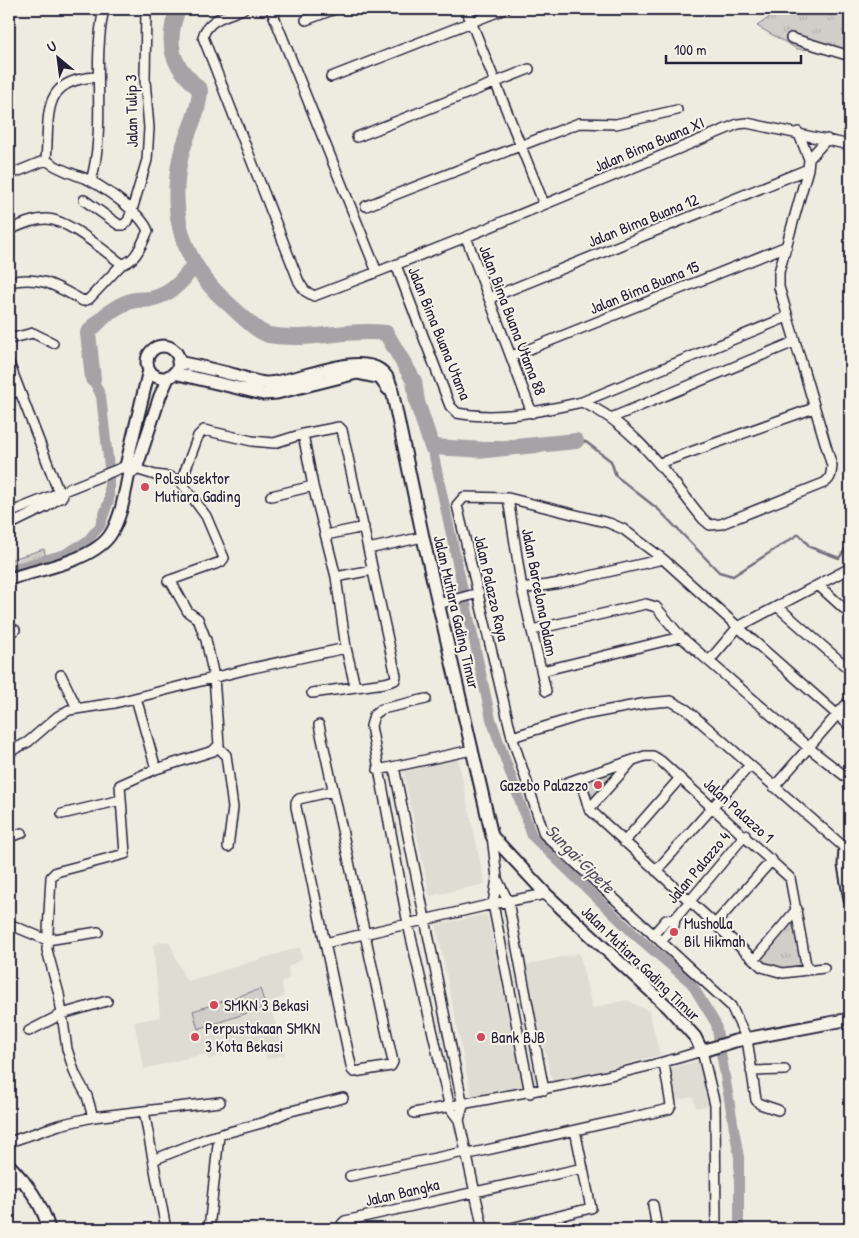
<svg xmlns="http://www.w3.org/2000/svg" width="859" height="1238" font-family="'Patrick Hand',sans-serif">
<style>
.built{fill:#dfdcd4}
.park{fill:url(#park-tufts);stroke:#7a7882}
.garden{fill:#d1cdc9;stroke:#7a7882}
.lines{fill:none;stroke-linecap:round;stroke-linejoin:round}
.stream{stroke:#716f7b;stroke-width:2.5}
.canal{stroke:#a6a3a6;stroke-width:10}
.river{stroke:#a6a3a6;stroke-width:16}
.minor-casing{stroke:#22223b;stroke-width:12}
.major-casing{stroke:#22223b;stroke-width:15}
.minor{stroke:#f7f3e8;stroke-width:9}
.major{stroke:#f7f3e8;stroke-width:11}
.poi-dot{fill:#d1495b;stroke:#f7f3e8;stroke-width:2}
.labels{text-anchor:middle;stroke-width:4;stroke-linejoin:round;paint-order:stroke}
.street-label{font-size:16px;fill:#22223b;stroke:#f7f3e8}
.poi-label{font-size:16px;fill:#22223b;stroke:#f7f3e8;text-anchor:start}
.water-label{font-size:18px;font-style:italic;fill:#504f60;stroke:#f7f3e8}
</style>
<defs>
<pattern id="park-tufts" width="24" height="20" patternUnits="userSpaceOnUse" patternTransform="scale(1.25)"><rect width="24" height="20" fill="#d1cdc9"/><path d="M3 7l-1-3M5 7V3M7 7l1-3M15 17l-1-3M17 17v-4M19 17l1-3" fill="none" stroke="#b3b0ae"/></pattern>
</defs>
<rect width="100%" height="100%" fill="#eeebe1"/>
<filter id="ink" filterUnits="userSpaceOnUse"><feTurbulence type="fractalNoise" baseFrequency=".02" numOctaves="2"/><feDisplacementMap in="SourceGraphic" scale="10" xChannelSelector="R" yChannelSelector="G"/><feConvolveMatrix kernelMatrix="1 2 1 2 8 2 1 2 1" color-interpolation-filters="sRGB"/></filter>
<g filter="url(#ink)">
<!-- built -->
<path class="built" d="M458,759L485,884L430,896L403,771Z
M487,914L523,1088L472,1099L436,925Z
M169,941L185,979L189,981L300,947L302,959L288,967L289,979L282,982L284,997L269,1002L285,1055L267,1059L262,1044L208,1059L206,1055H199L144,1069L134,1022L160,1017L153,944Z
M579,953L592,1008L627,1000L649,1011L660,1055L553,1082L522,966Z
M698,1061L701,1065L713,1105L696,1108L693,1097L676,1100L669,1068Z"/>
<!-- park -->
<path class="park" d="M781,9H850V50L845,52L797,49L757,26Z
M44,549L48,565L9,578V560Z
M620,770L591,803L584,781Z
M793,919L803,968C787,972 772,970 759,960Z"/>
<!-- garden -->
<path class="garden" d="M260,989L266,1007L198,1029L193,1011Z"/>
<g class="lines">
<!-- stream -->
<path class="stream" d="M576,441L586,442L611,461L616,476L659,510L719,572L733,576L799,534L810,547L839,558L850,543"/>
<!-- canal -->
<path class="canal" d="M432,447L491,719L532,836L635,935L691,983L716,1024L739,1157V1229
M9,570L65,554L87,541L100,526L109,500V467L101,396L93,379"/>
<!-- river -->
<path class="river" d="M179,9C175,15 173,24 172,32C169,60 181,71 200,90C199,115 185,135 180,159C169,215 183,262 224,300C234,308 257,333 269,335C308,342 347,328 386,333L414,381L417,402L432,447L486,450L576,441
M93,379L88,333C101,319 112,307 131,301C137,299 144,300 150,299C171,295 184,281 194,264"/>
<defs>
<path id="minor" d="M243,9C228,15 207,19 203,37L299,282L305,291L314,296L377,272
M271,9L377,272L466,237L738,124L747,123L850,145
M466,9L544,204
M306,20L335,9
M791,38L850,56
M331,77L505,9
M357,137L529,69
M809,159L827,139
M46,160C58,170 75,174 89,180C106,189 142,214 148,231C142,243 136,262 122,264
M46,160C50,116 39,79 98,77
M9,175L46,160
M91,181C107,125 91,66 104,9
M84,200L119,225H123L128,221L132,210L147,160L149,128L145,80L146,9
M366,206L579,123L616,124L677,110
M9,230C21,225 33,219 46,219C68,219 104,251 122,264
M466,237L532,413
M396,265L450,406L457,413C499,421 541,411 582,402C635,425 668,476 703,519L710,525L721,524L824,483C831,479 831,474 832,466L779,287V272L808,169L809,159L798,132
M9,282C41,275 56,286 83,301L89,299L122,264
M490,298L808,169
M9,339L33,333L53,343
M512,356L787,246
M9,363L61,498
M9,394L19,391
M582,402L787,317
M611,418L794,342
M303,434L313,486L336,577L346,648L355,686
M660,463L814,408
M271,496L313,486
M508,498L522,589L546,691
M9,513L126,466L155,475L171,477L181,482L198,436L204,430L252,441L274,443L303,434L339,427L342,430L396,676L395,680L385,683L312,693
M9,525L46,507L63,495
M326,535L364,527
M368,549L423,537
M336,577L372,570
M168,581L221,562L224,558L206,516L181,482
M818,585L850,614
M522,589L560,583L663,559
M438,604L479,593
M778,607L850,670
M532,630L646,604L656,607L681,637
M9,631L15,630
M709,661L738,627L850,726
M542,671L681,637L809,748L850,780
M61,675L77,708
M426,699L382,709L374,715L371,726L408,924L450,1108L459,1120
M319,725L393,1062L391,1066L354,1072L352,1070L296,807V802L299,799L333,791
M512,737L583,715L647,703L671,701L687,710L845,848
M218,747L226,755L233,808L228,847
M9,752L28,742L57,717L69,710L115,703L248,669L346,648
M645,756H653L661,761L790,878L807,970L783,973L762,967L589,809L580,778Z
M394,767L463,1106L459,1120L483,1229
M156,769L213,751L219,745L214,677L206,640L198,619L188,612L170,580
M378,770L472,750
M560,785L580,778
M774,787L850,700
M589,809L632,761
M62,814L121,800
M492,836L497,878L493,904L530,1093
M9,837L22,833
M624,842L680,778
M656,871L750,765
M497,879L508,901L544,1090
M675,919L745,835
M9,924L47,940L98,932
M715,924L772,860
M653,935L666,920L675,919
M661,942L674,926L675,919
M325,943L493,904L546,894
M754,960L797,909
M807,970L824,968
M29,1031L62,1014L107,1001
M751,1071L785,1070
M778,1110L760,1104L756,1100L747,1039L731,1006L544,834L512,737L457,505L464,497L508,498L609,523L623,529L663,559L738,627L850,568
M144,1111L166,1229
M414,1113C511,1094 608,1080 702,1051L715,1105L716,1229
M93,1117L87,1096L75,1074L67,1049L59,994L47,950L51,877L56,872L125,854L120,785L156,769L136,698
M9,1142L59,1125L93,1117L220,1102
M153,1160L208,1138L265,1122L287,1112L343,1098
M350,1176L464,1152L473,1153L669,1109L671,1105L664,1063
M9,1184L24,1180
M653,1205L657,1229
M209,1229L219,1135
M343,1229L342,1224L345,1221L583,1168
M507,1229L591,1208L575,1130"/>
<path id="major" d="M147 362a16 16 0 1 1 32 0a16 16 0 1 1-32 0Z
M178,362C197,366 216,370 235,375C245,378 255,382 265,383C299,384 377,339 391,386L424,542L492,836L546,894L669,1008L695,1037L702,1051L735,1041L850,1019
M174,373L263,394L277,393L357,373L380,378L388,389
M129,473L136,469L160,396L169,376
M129,473L126,466L149,370
M9,579C39,569 96,561 112,532C122,514 125,492 129,473
M850,847L845,848L844,865L850,900
M9,1165C27,1184 42,1203 49,1229"/>
</defs>
<!-- minor casing -->
<use href="#minor" class="minor-casing"/>
<!-- major casing -->
<use href="#major" class="major-casing"/>
<!-- minor -->
<use href="#minor" class="minor"/>
<!-- major -->
<use href="#major" class="major"/>
</g>
</g>
<!-- markers -->
<g class="poi-dot">
<circle cx="145" cy="487" r="5"/>
<circle cx="598" cy="785" r="5"/>
<circle cx="674" cy="932" r="5"/>
<circle cx="214" cy="1005" r="5"/>
<circle cx="195" cy="1037" r="5"/>
<circle cx="481" cy="1037" r="5"/>
</g>
<g class="labels">
<!-- street labels -->
<g class="street-label">
<text transform="translate(131 111) rotate(-91)" y="6">Jalan Tulip 3</text>
<text transform="translate(649 144) rotate(-23)" y="6">Jalan Bima Buana XI</text>
<text transform="translate(643 220) rotate(-22)" y="6">Jalan Bima Buana 12</text>
<text transform="translate(644 287) rotate(-22)" y="6">Jalan Bima Buana 15</text>
<text transform="translate(513 320) rotate(69)" y="6">Jalan Bima Buana Utama 88</text>
<text transform="translate(440 333) rotate(68)" y="6">Jalan Bima Buana Utama</text>
<text transform="translate(492 588) rotate(77)" y="6">Jalan Palazzo Raya</text>
<text transform="translate(540 592) rotate(79)" y="6">Jalan Barcelona Dalam</text>
<text transform="translate(457 612) rotate(77)" y="6">Jalan Mutiara Gading Timur</text>
<text transform="translate(739 810) rotate(42)" y="6">Jalan Palazzo 1</text>
<text transform="translate(698 867) rotate(-50)" y="6">Jalan Palazzo 4</text>
<text transform="translate(641 963) rotate(44)" y="6">Jalan Mutiara Gading Timur</text>
<text transform="translate(402 1192) rotate(-13)" y="6">Jalan Bangka</text>
</g>
<!-- poi labels -->
<g class="poi-label">
<text x="155" y="484">Polsubsektor<tspan x="155" dy="18">Mutiara Gading</tspan></text>
<text x="588" y="791" text-anchor="end">Gazebo Palazzo</text>
<text x="684" y="929">Musholla<tspan x="684" dy="18">Bil Hikmah</tspan></text>
<text x="224" y="1011">SMKN 3 Bekasi</text>
<text x="205" y="1034">Perpustakaan SMKN<tspan x="205" dy="18">3 Kota Bekasi</tspan></text>
<text x="491" y="1043">Bank BJB</text>
</g>
<!-- water labels -->
<g class="water-label">
<text transform="translate(580 859) rotate(45)" y="6">Sungai Cipete</text>
</g>
</g>
<!-- margin -->
<rect width="859" height="1238" fill="none" stroke="#f7f3e8" stroke-width="30"/>
<rect x="15" y="15" width="829" height="1208" fill="none" stroke="#22223b" stroke-width="2" filter="url(#ink)"/>
<!-- north arrow -->
<g transform="translate(58 58) rotate(331)" stroke="#f7f3e8" stroke-width="4" paint-order="stroke">
<path d="M0-4L9 19L0 12L-9 19Z" fill="#22223b"/>
<text y="-8" font-size="14" font-weight="bold" text-anchor="middle" fill="#22223b">U</text>
</g>
<!-- scale -->
<path d="M666 55v8h135v-8" fill="none" stroke="#22223b" stroke-width="2.5"/>
<text x="674" y="55" font-size="15" fill="#22223b" stroke="#f7f3e8" stroke-width="4" paint-order="stroke">100 m</text>
</svg>
